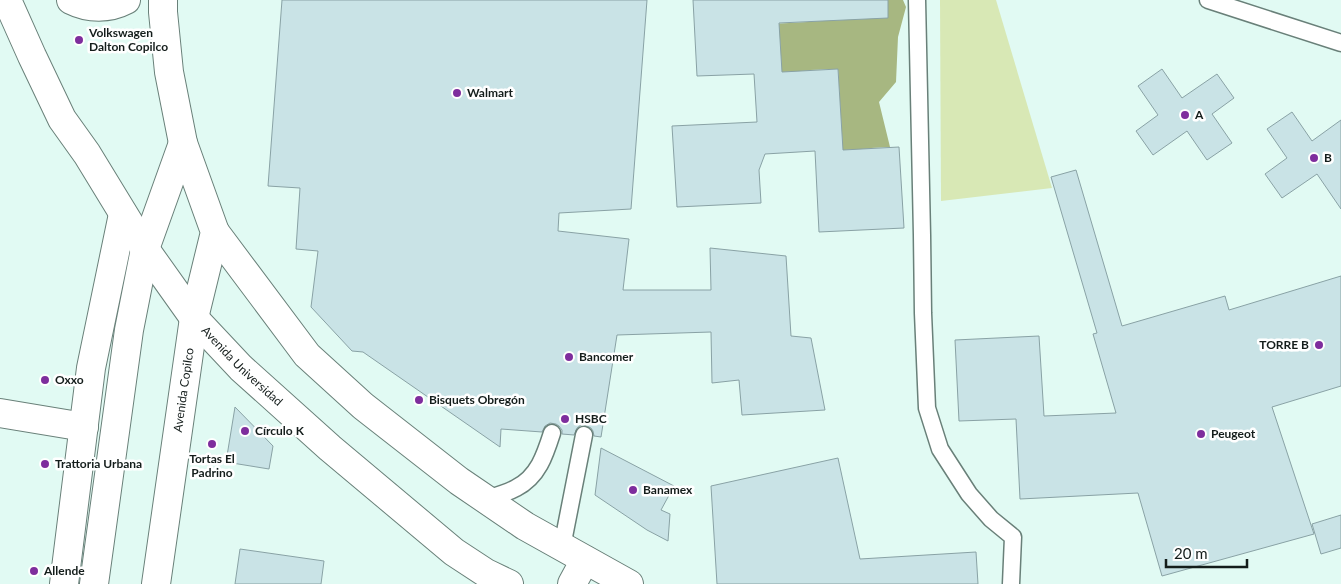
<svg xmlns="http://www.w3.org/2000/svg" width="1341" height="584" font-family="Lato,sans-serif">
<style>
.green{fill:#d8e8b5}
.forest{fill:#a7b781}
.building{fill:#c9e3e6;stroke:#89a2a5}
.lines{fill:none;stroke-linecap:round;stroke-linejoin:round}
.lane-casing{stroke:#698079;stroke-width:19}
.street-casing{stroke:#698079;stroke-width:30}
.secondary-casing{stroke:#698079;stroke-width:30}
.primary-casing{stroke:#698079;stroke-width:30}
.lane{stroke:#fff;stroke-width:16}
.street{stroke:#fff;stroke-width:28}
.secondary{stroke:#fff;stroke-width:28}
.primary{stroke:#fff;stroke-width:28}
.poi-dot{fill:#7e2d9d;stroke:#fff;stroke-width:2}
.labels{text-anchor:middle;stroke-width:5;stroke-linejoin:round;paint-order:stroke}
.poi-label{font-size:12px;font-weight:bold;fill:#141d1b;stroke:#fff;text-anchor:start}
.street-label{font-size:12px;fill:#141d1b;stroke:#fff}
</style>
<rect width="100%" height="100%" fill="#e1faf3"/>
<!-- green -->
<path class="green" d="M940,0H996L1052,188L941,201Z"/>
<!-- forest -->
<path class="forest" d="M863,0H903L906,7L898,37L896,82L879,102L890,147L871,148V161L843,162L838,69L810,70L782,84L755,25L807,22Z"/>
<!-- building -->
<path class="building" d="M282,0H647L631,209L559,213L558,231L629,239L623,290H711L710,248L786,256L791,336L811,338L825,410L742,415L739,380L712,383L711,332L617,335L601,437L594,436L593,431L591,428L585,425H581L577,428L574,435L562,434V430L559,426L556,424L550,423L545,426L542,432L501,429L500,447L363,352L352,351L311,307L318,251L296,249L300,188L268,186Z
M693,0H888V18L779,23L782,72L838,69L843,150L899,147L904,228L819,232L815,151L765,154L759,170L761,203L677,207L672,126L757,122L754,74L697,76Z
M1162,69L1182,98L1217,74L1234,98L1212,114L1232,143L1207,160L1187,131L1153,155L1136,131L1158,115L1138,86Z
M1292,112L1312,141L1341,120V209L1317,174L1282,198L1265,174L1287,158L1267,129Z
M1076,170L1122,326L1225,296L1229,310L1341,276V386L1272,407L1314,534L1162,576L1138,493L1020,499L1016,419L959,421L955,340L1039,336L1044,416L1116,413L1093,334L1097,333L1051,177Z
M235,407L273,446L269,469L226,462Z
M601,448L674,486L661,510L670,514L668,541L647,530L595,495Z
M838,458L860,559L976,552L978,584H717L711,486Z
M1341,515V548L1321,554L1312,524Z
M240,549L324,561L321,584H235Z"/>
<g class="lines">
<defs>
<path id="lane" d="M917,0L922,235L923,313L927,408L940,449L969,494L991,519L1013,537L1011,584
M1208,0L1341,43
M486,499C496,496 507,493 516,488C538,477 545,455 552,433
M562,547L584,435"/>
<path id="street" d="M0,413L84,427"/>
<g id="secondary">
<path d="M215,232L307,355L363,406L459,481L525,526L629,584"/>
<path id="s1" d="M194,318L241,368L330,448L454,552L486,573L509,584"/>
<path d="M572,584L585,560"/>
</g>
<g id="primary">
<path d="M7,0L32,56L62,119L87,154L145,249L194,318"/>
<path d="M71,0C89,9 109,9 126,0"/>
<path d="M64,584L91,368L123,214"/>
<path d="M94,584L129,330L145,249L183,143"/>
<path id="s2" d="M156,584L194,318L215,232L183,143L169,72L163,12V0"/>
</g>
</defs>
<!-- lane casing -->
<use href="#lane" class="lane-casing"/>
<!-- street casing -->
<use href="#street" class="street-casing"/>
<!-- secondary casing -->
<use href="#secondary" class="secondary-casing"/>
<!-- primary casing -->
<use href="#primary" class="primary-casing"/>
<!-- lane -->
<use href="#lane" class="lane"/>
<!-- street -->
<use href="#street" class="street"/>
<!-- secondary -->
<use href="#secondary" class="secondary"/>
<!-- primary -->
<use href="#primary" class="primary"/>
</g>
<!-- markers -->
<g class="poi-dot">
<circle cx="79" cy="40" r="5"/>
<circle cx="457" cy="93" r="5"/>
<circle cx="1185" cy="115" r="5"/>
<circle cx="1314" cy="158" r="5"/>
<circle cx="1319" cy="345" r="5"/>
<circle cx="569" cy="357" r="5"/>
<circle cx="45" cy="380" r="5"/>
<circle cx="419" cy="400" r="5"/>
<circle cx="565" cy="419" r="5"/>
<circle cx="245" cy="431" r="5"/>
<circle cx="1201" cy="434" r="5"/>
<circle cx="212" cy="444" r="5"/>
<circle cx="45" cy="464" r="5"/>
<circle cx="633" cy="490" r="5"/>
<circle cx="34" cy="571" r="5"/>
</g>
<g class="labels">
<!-- poi labels -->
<g class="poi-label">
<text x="89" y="37">Volkswagen<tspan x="89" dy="14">Dalton Copilco</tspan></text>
<text x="467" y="97">Walmart</text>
<text x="1195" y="119">A</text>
<text x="1324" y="162">B</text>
<text x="1309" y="349" text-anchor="end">TORRE B</text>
<text x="579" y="361">Bancomer</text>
<text x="55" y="384">Oxxo</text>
<text x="429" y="404">Bisquets Obregón</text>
<text x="575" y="423">HSBC</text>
<text x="255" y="435">Círculo K</text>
<text x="1211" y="438">Peugeot</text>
<text x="212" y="463" text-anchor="middle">Tortas El<tspan x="212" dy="14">Padrino</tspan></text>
<text x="55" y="468">Trattoria Urbana</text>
<text x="643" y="494">Banamex</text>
<text x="44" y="575">Allende</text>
</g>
<!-- street labels -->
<g class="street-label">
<text dy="4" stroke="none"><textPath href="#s1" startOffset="68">Avenida Universidad</textPath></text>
<text dy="4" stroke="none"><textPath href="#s2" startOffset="196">Avenida Copilco</textPath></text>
</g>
</g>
<!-- scale -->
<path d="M1166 559v8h81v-8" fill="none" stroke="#141d1b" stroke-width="2.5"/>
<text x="1174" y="559" font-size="15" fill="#141d1b" stroke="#ffffff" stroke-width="4" paint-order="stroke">20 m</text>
</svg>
